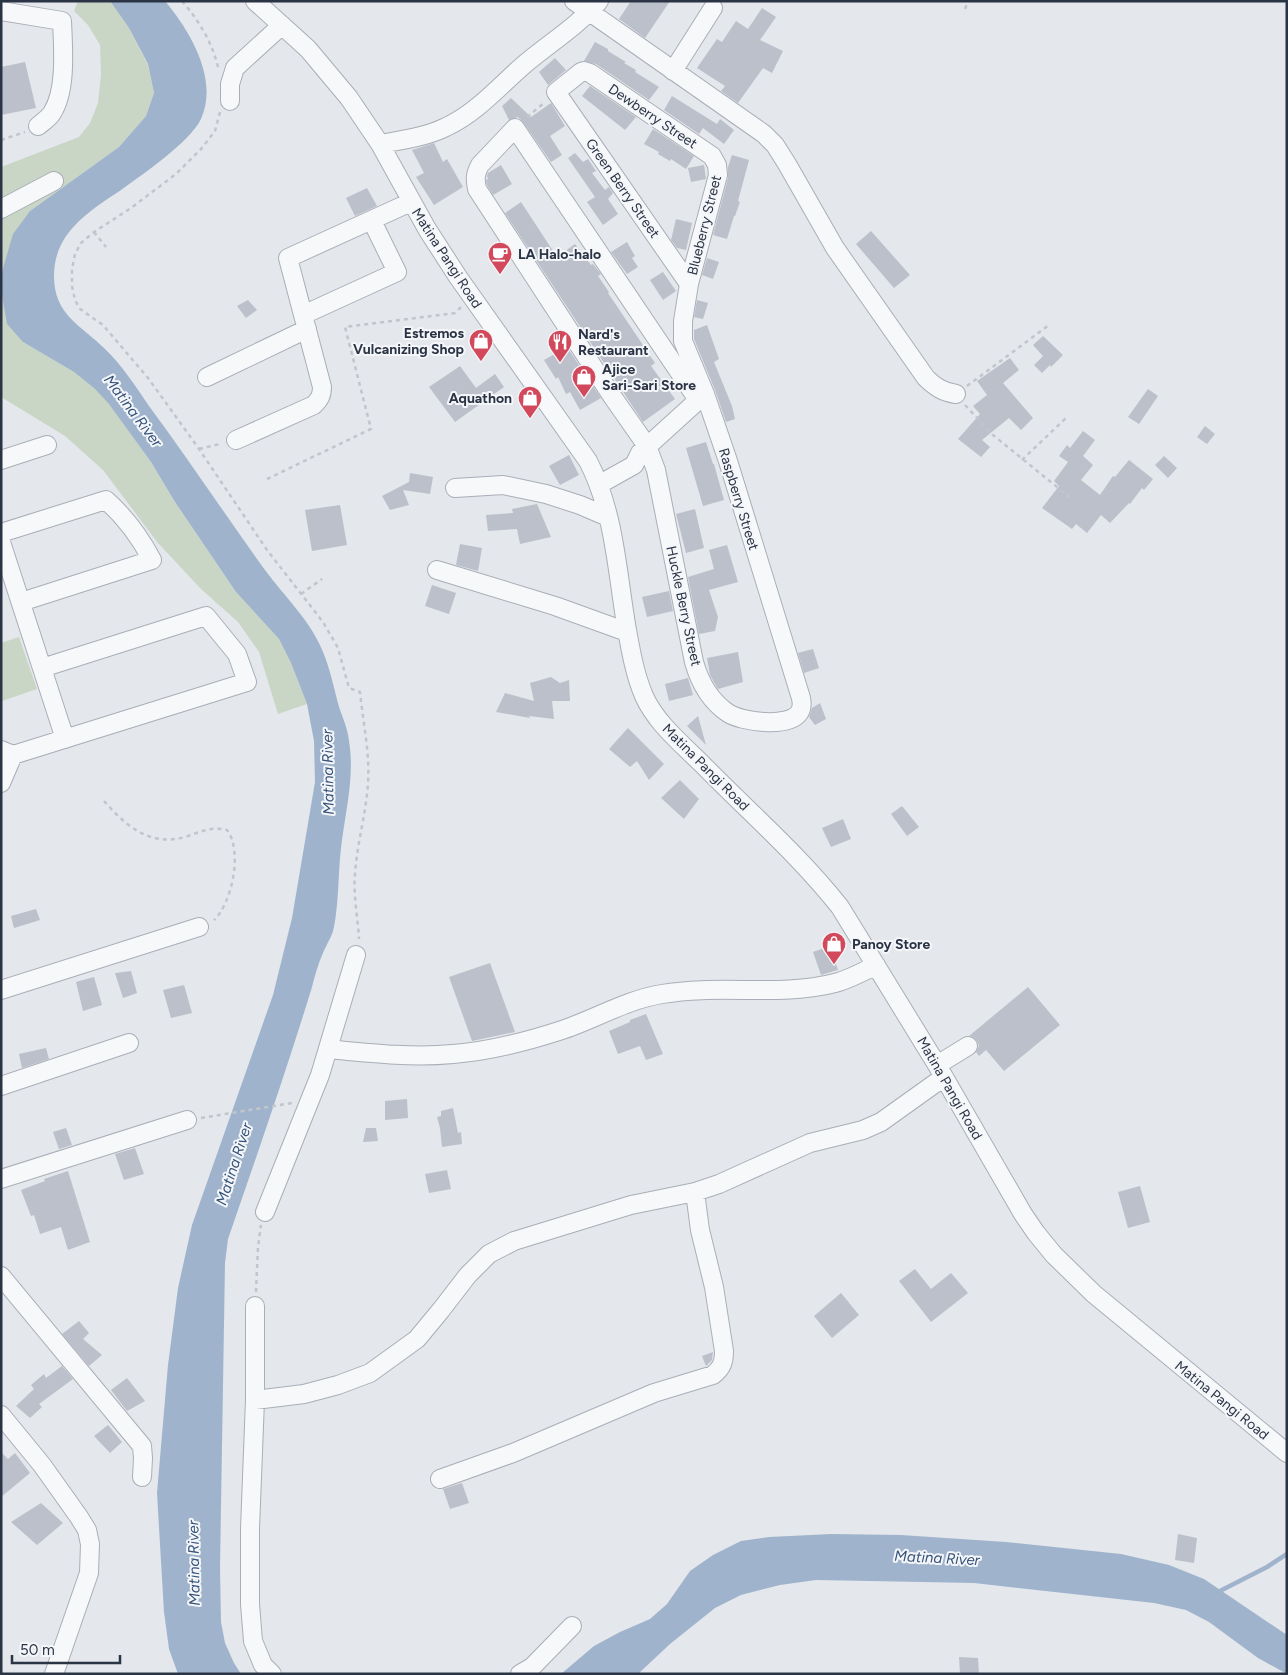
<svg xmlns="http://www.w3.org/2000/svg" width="1288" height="1675" font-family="Figtree,sans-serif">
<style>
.green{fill:#c9d6c5}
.water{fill:#9fb4cc}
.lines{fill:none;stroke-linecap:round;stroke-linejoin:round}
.stream{stroke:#9fb4cc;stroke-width:4.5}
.building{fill:#bbc0ca}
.minor-casing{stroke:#a9aeb7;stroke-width:20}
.path{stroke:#c2c5cb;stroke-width:2.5;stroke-dasharray:4 4;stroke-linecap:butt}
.minor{stroke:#f7f8fa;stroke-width:18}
.labels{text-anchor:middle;stroke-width:4;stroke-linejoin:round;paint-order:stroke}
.street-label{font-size:14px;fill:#2b3445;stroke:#f4f6f9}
.poi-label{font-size:14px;font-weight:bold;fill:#2b3445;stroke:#f4f6f9;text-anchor:start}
.water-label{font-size:15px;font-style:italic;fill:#34527a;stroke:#f4f6f9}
</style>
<rect width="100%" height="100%" fill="#e4e7ec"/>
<!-- green -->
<path class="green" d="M78,1H110L129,28L148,65L154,93L146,116L119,147L30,211L23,342L74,372L95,389L109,403L151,462L175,502L236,592L279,639L291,663L307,704L278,714L259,652L238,622L201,589L158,543L103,470L65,436L1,397V167L79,137L90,123L98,103L101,75L100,45L88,25L74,11Z
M19,637L37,689L2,701L1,643Z"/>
<!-- water -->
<path class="water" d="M110,1H165C190,31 219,79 201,119C190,142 142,175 121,190C88,212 54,233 54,276C54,315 81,325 105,349C122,365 136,387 149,406C189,460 226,516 265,570C284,596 311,621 323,652C330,669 334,688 339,707C343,718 348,730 349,741C355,777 345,813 341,848C338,874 339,901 334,927C332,937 327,943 323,953C318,964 315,975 312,987C286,1072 257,1155 228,1239L225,1263L220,1568L221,1622L225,1643L234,1663L241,1674H178L169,1649L164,1612L157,1493L168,1365L178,1288L192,1225L273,995L292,918L315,782L314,741L307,704L291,663L279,639L236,592L175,502L151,462L109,404L95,389L74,372L23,342L7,324L2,295V272L13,234L30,211L119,147L146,116L154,93L148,64L129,28Z
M831,1534L901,1535L1006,1542L1121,1554L1169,1565L1204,1579L1287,1635V1674L1258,1658L1209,1622L1186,1610L1154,1603L974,1583L816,1580L780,1585L741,1595L715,1608L670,1644L638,1674H561L594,1646L620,1632L650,1619L667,1604L690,1571L713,1555L741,1541L769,1537Z"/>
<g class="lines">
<!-- stream -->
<path class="stream" d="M1218,1592L1267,1567L1287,1554"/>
</g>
<!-- building -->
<path class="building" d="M631,1H670L645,38L619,19Z
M762,8L776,17L760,40L783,51L772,73L763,68L738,103L721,91L725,86L697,68L717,39L722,42L736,21L748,29Z
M595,42L608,49V51L626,62L624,63L636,70L635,72L659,87L649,100L596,64L584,61Z
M555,58L566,70L548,85L539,72Z
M25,62L36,108L1,115V67Z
M590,86L636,117L625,130L582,96Z
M672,96L717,124L720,119L734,130L724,144L703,128L699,134L664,110Z
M511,98L531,117L551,103L565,126L550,136L562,155L551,162L523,122L518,117L509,120L502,106Z
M653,129L694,156L686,169L671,159L670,161L658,154L659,152L644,144Z
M434,143L443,162L447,159L463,187L434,205L416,177L424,173L412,150Z
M575,153L583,162L588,159L596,171L592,173L605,190L609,187L613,193L608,199L618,214L603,225L587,202L595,197L568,158Z
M732,155L749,160L738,201L740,202L735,216H734L727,239L713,235L728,178V167Z
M501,165L512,184L493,195L487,185L486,180L488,179L487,176L488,173Z
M704,165L706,179L691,182L688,168Z
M367,188L377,206L355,216L346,198Z
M521,202L557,257L575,244L591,265L593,264L601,274L598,276L609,292L608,293L655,363L651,366L675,399L643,422L505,213Z
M676,219L692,223L686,250L677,248L671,240Z
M871,231L910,275L894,288L856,244Z
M627,242L635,256L632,258L638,267L627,274L611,252Z
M707,258L719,262L713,279L702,275Z
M663,272L676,291L663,300L650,280Z
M248,300L257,310L246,318L237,306Z
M697,300L708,303L703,319L694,317Z
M707,325L719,359L714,362L732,406L735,419L726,422L715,390L694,339V330Z
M1043,336L1063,355L1051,367L1050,365L1042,373L1034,365L1043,356L1033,345Z
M567,347L601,398L580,410L570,392L566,394L558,377L556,379L544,360Z
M1010,358L1019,370L1003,383L1033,418L1021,430L1009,418L982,440L990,447L981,457L958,439L980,414L973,406L987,395L977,381Z
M460,366L476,388L495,374L504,387L455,422L429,387Z
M1148,389L1158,396L1139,424L1128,417Z
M1205,426L1215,434L1207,444L1197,437Z
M1083,431L1095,440L1083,456L1093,465L1081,480L1100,495L1113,476L1115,477L1129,460L1153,479L1144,490L1142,488L1130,504L1129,503L1110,523L1101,515L1087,533L1076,524L1072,529L1042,508L1059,486L1054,481L1068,462L1059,456L1067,445L1070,448Z
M706,442L713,464H714L724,500L703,506L686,448Z
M569,455L579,475L560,485L549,466Z
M1164,456L1177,468L1168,478L1155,465Z
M410,473L433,477L430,494L403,490L409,505L390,510L382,496L409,482Z
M537,504L551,537L520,544L517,529L488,531L486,515L513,513L512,509Z
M340,505L347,545L312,551L305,510Z
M695,509L704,548L686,553L676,514Z
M460,544L482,548L478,571L456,565Z
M727,545L738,582L709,590L718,617L715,631L699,634L688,577L714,569L709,550Z
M432,585L456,593L449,614L425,606Z
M669,591L673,611L647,617L642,597Z
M813,649L819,668L804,673L798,653Z
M738,652L743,682L718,689L710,675L707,658Z
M551,677L560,683L569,680L570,701H552L554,719L529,716L530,718L496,712L505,693L534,701L530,683Z
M688,678L693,695L669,701L665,684Z
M820,703L826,719L815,725L809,717L812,708Z
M698,716L706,745L687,726Z
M628,728L664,764L649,780L637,761L630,767L609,749Z
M680,780L699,799L684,819L661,798Z
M902,806L919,827L907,836L891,814Z
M843,819L851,839L831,847L822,828Z
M36,909L40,920L14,928L11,916Z
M830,946L838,970L821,975L813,952Z
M490,963L515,1032L472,1041L449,977Z
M131,971L137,993L123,998L115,973Z
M94,977L102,1005L83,1011L76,982Z
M184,985L192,1013L171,1018L163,990Z
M1028,987L1060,1025L1004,1071L986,1050L979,1056L976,1052L979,1046L977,1041L973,1037L969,1036Z
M646,1014L663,1054L646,1060L640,1046L618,1054L609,1031L630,1022V1020Z
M46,1048L49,1059L22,1068L19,1054Z
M407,1099L408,1118L385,1120V1101Z
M453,1108L458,1133L461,1132L462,1144L442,1147L440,1128L437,1117L441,1116V1111Z
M66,1128L72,1145L59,1149L53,1132Z
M366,1128H376L378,1141L363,1142Z
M135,1148L144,1174L124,1180L115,1154Z
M447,1170L451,1189L429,1193L425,1174Z
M68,1171L90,1242L68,1250L61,1227L40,1234L34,1215L31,1216L21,1190L45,1181L44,1179Z
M1140,1186L1150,1222L1128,1228L1118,1192Z
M915,1269L931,1289L951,1273L968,1293L931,1322L899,1281Z
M841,1293L859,1315L832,1338L814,1316Z
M79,1321L89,1333L83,1339L102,1355L89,1366L62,1334Z
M713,1352L712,1360L706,1366L702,1356Z
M62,1366L73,1379L39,1404L42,1407L30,1418L16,1406L34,1389L31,1385L44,1374L46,1378Z
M127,1378L145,1401L127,1411L111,1390Z
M108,1425L122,1442L110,1453L94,1436Z
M1,1452L8,1459L15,1453L30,1473L1,1497Z
M462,1483L469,1503L450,1509L443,1489Z
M41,1503L63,1523L37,1545L11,1522Z
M1178,1534L1197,1538L1194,1563L1175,1560Z
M959,1657L978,1658L979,1674H960Z"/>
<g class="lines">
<defs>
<path id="minor" d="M255,1L308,49L349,98L380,144L427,229L458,277L588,461C615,513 617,573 627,630C631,652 635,675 644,696C656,723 682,744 703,765C749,812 799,855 840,907L937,1065L1023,1214L1036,1233L1054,1255L1094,1294L1287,1453
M574,1L764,134L775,145L787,164L835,248L926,378C935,387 943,392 956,394
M1,11L62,21C63,47 67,90 52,113C49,118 43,122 38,126
M673,71L713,8
M230,101V84L235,68L282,25
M380,144C402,140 426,137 446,127C477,113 501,84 526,63C550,43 580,24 599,1
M1,209L54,181
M689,284L556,92L581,72L584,71L590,73L712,156L717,165L718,175L689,284L683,321V341L705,394L728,461L801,698C802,703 802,709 799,713C788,728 742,722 728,713C710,701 700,683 694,662L656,470L647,446L612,396L477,189C475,179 475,174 480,165L515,128L698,400
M303,315L397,272L372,221
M207,377L307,329
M236,440L314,405C320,399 322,395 322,387L288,258L411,202
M1,460L47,445
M600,484L634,465L640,453L705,394
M455,488L503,485L546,494L580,505L608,517
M1,533L106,500C125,517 140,537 152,560L21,602
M1,542L65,739
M437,570L555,606L627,632
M1,750L13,755L247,682L237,654L206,616L42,668
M1,783L13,755
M1,990L199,927
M328,1049C369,1053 411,1058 453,1054C488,1051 525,1042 559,1031C594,1020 625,1000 662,994C719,984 781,997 835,983C850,979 863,972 876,965
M937,1065L968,1046
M1,1086L129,1043
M1,1179L187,1120
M265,1212L320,1075L356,955
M1,1276L142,1446L143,1458L142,1477
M255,1306V1400L250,1529V1604L253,1641L263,1665L272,1674
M255,1400L304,1394L338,1385L370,1373L417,1339L441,1310L468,1275L489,1254L514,1241L631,1205L695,1192L719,1184L810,1143L863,1130L881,1122L944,1077
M1,1415L42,1465L79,1517L87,1530L90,1544L89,1573L54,1674
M440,1479L513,1453L654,1393L713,1375C722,1368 724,1362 724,1351L714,1287L700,1230L695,1192
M520,1674L532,1667L572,1626"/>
</defs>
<!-- minor casing -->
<use href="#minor" class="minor-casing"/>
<!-- path -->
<path class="path" d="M182,1C199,21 212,42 218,67
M965,9L968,1
M220,112L215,131L201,149L176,174L131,208L94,232L81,243L75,254L72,269V286L75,300L80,309L103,325L148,378L199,449L267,550L323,622L338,648L349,688L360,692C363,722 370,753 368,783C366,814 357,844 355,874C353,894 358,919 359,939
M527,117L544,103
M1,140L25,132
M94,232L106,247
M967,386L1049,325
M965,405L993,435L1073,500
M199,449L220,444
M1022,460L1068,416
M267,479L371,429L345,327L455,313L461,307
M301,594L322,579
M104,801C126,826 150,847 185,837C200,832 212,826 227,830C243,851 232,903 214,920
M201,1118L292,1103
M256,1292L258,1247L261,1225"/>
<!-- minor -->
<use href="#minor" class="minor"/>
</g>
<!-- icons -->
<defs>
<symbol id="cafe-pin" viewBox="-11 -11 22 30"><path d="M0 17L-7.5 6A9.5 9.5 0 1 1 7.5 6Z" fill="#d1495b" stroke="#f4f6f9"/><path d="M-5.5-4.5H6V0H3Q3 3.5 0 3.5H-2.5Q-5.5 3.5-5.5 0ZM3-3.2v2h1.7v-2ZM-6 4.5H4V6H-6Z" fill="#fff"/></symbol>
<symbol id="shop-pin" viewBox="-11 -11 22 30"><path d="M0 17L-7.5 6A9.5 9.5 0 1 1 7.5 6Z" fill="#d1495b" stroke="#f4f6f9"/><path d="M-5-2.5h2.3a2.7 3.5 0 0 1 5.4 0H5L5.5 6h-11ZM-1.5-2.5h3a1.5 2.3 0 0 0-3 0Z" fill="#fff"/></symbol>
<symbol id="restaurant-pin" viewBox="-11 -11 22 30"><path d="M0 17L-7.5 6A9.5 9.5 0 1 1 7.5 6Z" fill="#d1495b" stroke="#f4f6f9"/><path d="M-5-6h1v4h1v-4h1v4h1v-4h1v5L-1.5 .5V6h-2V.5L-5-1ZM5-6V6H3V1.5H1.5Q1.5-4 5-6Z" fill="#fff"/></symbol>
</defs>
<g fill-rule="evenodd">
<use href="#cafe-pin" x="486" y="240" width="28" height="38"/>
<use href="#shop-pin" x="467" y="327" width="28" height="38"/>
<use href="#restaurant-pin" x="546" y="328" width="28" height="38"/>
<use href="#shop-pin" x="570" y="363" width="28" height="38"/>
<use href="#shop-pin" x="516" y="384" width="28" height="38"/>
<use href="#shop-pin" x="820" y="930" width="28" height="38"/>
</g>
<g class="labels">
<!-- street labels -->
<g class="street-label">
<text transform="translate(653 116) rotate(34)" y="5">Dewberry Street</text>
<text transform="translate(623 188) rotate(55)" y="5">Green Berry Street</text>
<text transform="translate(704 225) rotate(-76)" y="5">Blueberry Street</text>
<text transform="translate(447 258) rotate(57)" y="5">Matina Pangi Road</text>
<text transform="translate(739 499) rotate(73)" y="5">Raspberry Street</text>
<text transform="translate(684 606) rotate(78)" y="5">Huckle Berry Street</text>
<text transform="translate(706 767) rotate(45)" y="5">Matina Pangi Road</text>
<text transform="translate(950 1088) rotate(60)" y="5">Matina Pangi Road</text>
<text transform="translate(1222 1400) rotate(39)" y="5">Matina Pangi Road</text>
</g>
<!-- poi labels -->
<g class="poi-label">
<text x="518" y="259">LA Halo-halo</text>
<text x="464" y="338" text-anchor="end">Estremos<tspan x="464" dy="16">Vulcanizing Shop</tspan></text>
<text x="578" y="339">Nard's<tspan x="578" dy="16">Restaurant</tspan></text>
<text x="602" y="374">Ajice<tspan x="602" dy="16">Sari-Sari Store</tspan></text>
<text x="512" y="403" text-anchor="end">Aquathon</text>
<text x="852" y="949">Panoy Store</text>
</g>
<!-- water labels -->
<g class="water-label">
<text transform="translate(133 411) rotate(53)" y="5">Matina River</text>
<text transform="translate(328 772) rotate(-91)" y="5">Matina River</text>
<text transform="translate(234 1164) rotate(-72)" y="5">Matina River</text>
<text transform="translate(937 1558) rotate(3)" y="5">Matina River</text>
<text transform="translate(194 1563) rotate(-91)" y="5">Matina River</text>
</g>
</g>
<!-- border -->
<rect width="1288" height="1675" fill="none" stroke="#2b3445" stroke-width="5"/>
<!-- scale -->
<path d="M12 1655v8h108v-8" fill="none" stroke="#2b3445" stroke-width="2.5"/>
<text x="20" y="1655" font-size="15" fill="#2b3445" stroke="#f4f6f9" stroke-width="4" paint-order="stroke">50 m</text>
</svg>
